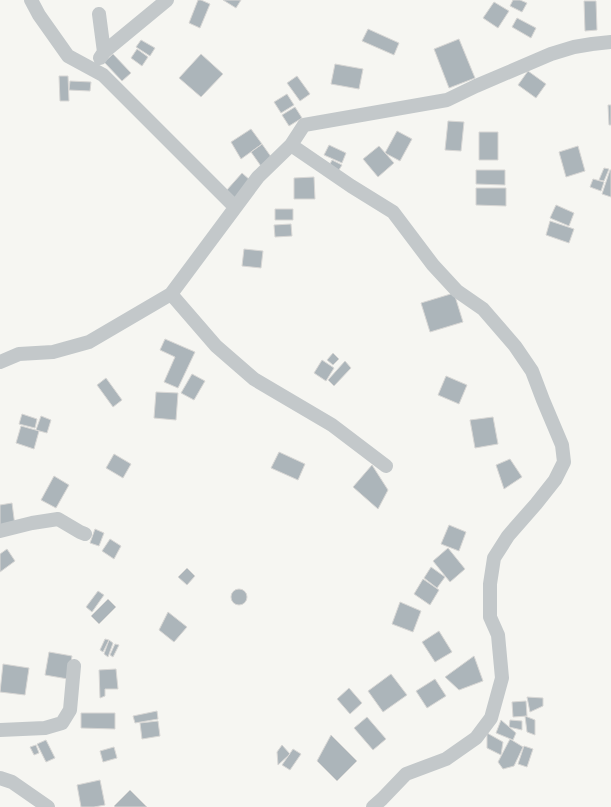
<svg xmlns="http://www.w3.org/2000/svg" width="611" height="807" font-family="Poppins,sans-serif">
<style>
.building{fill:#acb5ba;stroke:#d8d7d5}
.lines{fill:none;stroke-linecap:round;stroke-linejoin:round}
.minor{stroke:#c3c8ca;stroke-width:14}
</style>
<rect width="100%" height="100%" fill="#f6f6f2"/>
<!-- building -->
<path class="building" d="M198,0H201L210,4L200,28L189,23Z
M223,0H241L236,8Z
M513,0H520L527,3L522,12L510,6Z
M584,1H596L597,30L585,31Z
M494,2L509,11L498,28L483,18Z
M517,18L536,28L531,38L512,27Z
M368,29L399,43L394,55L362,41Z
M459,39L475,78L449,88L434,49Z
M141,40L155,48L150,56L136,47Z
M137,49L148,57L142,66L131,58Z
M113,54L131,73L122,81L104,62Z
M201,54L223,74L201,97L179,78Z
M335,64L363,69L359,89L331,84Z
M528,71L546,84L536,98L518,85Z
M59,76H68L69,101H60Z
M297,76L310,94L300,101L287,83Z
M70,81L91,82L90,91L69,90Z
M287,94L294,105L281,113L274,102Z
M608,105H611V125H609Z
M295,107L302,118L289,126L282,115Z
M448,121L464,122L461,151L445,150Z
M251,129L262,144L241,159L231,142Z
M397,131L412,139L400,161L385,153Z
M479,132H498V160H479Z
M262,144L274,161L263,169L251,152Z
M329,145L346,153L342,163L324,155Z
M379,146L394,163L378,177L363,159Z
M578,146L585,171L566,177L559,152Z
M332,160L342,165L337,173L328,168Z
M604,168L609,169L604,181L599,180Z
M476,170H505V185L476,184Z
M610,170H611V197L602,194Z
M242,173L251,181L235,199L226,191Z
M314,177L315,199H294V178Z
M593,179L604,182L601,191L590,187Z
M476,188H506V206L476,205Z
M556,205L574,213L569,226L550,218Z
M275,209H293V220H275Z
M550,221L574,229L569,243L546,235Z
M291,224L292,236L275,237L274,225Z
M244,249L263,251L261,268L242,266Z
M454,293L463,322L430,332L421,303Z
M165,339L195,352L178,388L164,382L175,357L160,350Z
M333,353L339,359L333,365L327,360Z
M322,360L334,368L326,381L314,373Z
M345,361L351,368L334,386L328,380Z
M192,374L205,381L194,400L181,393Z
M446,376L467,385L459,404L438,395Z
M106,378L122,400L113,407L97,385Z
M156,392L178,393L176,420L154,418Z
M22,414L37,419L35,428L19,424Z
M41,416L51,420L47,433L36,430Z
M493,417L498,444L475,448L470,420Z
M21,426L39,431L34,449L16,443Z
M279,452L305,464L298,480L271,468Z
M114,454L131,464L123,478L106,468Z
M510,459L522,477L504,489L496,465Z
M372,465L388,490L378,509L353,487Z
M54,476L69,485L56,508L41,500Z
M12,503L15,526L0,528V505Z
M449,525L466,532L459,551L441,544Z
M95,529L104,533L99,546L90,543Z
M110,539L121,546L114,559L102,551Z
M448,548L465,569L450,582L433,561Z
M7,549L15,561L0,572V554Z
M431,567L445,577L437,588L424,578Z
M187,568L195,576L187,585L178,577Z
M423,579L439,590L430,605L414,594Z
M231 597a8 8 0 1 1 16 0a8 8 0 1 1-16 0Z
M98,591L104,595L92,612L86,607Z
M108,599L116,607L99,624L91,616Z
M400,602L421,611L413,632L392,624Z
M168,612L187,627L174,642L159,630Z
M439,631L452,652L435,662L422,642Z
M105,639L109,640L103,652L100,650Z
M109,640L113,643L108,657L104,654Z
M115,644L119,645L113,657L110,655Z
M49,652L72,656L68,679L45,675Z
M474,656L483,681L459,690L445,677Z
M3,664L29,668L25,695L0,692Z
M116,669L118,689H105V696L100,698L99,670Z
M391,674L407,695L383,712L368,691Z
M435,679L446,696L427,708L416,691Z
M349,688L362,703L350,714L337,699Z
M527,697L543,698V706L530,712Z
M526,701L527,716L513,717L512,702Z
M157,711L158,719L135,723L133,716Z
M81,713H115V729L81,728Z
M525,716L535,720V735L527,732Z
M367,717L386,739L373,750L354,728Z
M501,720L516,733L513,740L496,733Z
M510,720L522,721V730L509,727Z
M158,721L160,736L142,739L140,723Z
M487,733L503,742L501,755L487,748Z
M331,735L357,761L337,781L317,761Z
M510,739L523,747L514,766L503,769L498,762Z
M46,740L55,758L46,762L37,744Z
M36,745L39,753L34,755L30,747Z
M282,745L290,754L278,765L277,752Z
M524,746L533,749L527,767L518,764Z
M114,747L117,758L103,762L100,751Z
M293,749L301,754L290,770L282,765Z
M100,780L105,805L94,807H81L77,785Z
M130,790L147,807H115L114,806Z"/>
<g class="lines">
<!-- minor -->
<path class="minor" d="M31,0L39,15L68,56L103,75L235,207
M99,14L104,52L100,58
M104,52L167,0
M291,145L351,186L393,212L433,265L457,291L483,309L515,346L532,371L543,400L562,445L564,462L555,480L536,504L508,536L494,558L490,584V617L498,635L502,678L491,718L476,738L446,759L406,774L382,799L373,807
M171,294L216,346L254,379L332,425L386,466
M0,362L19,354L53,352L89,342L171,294L258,177L291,145L304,125L447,100L476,86L551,54L574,47L592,44L611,42
M0,531L32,523L58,519L80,532L85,534
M0,730L45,728L62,723L70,710L74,666
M0,778L12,782L48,807"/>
</g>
</svg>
